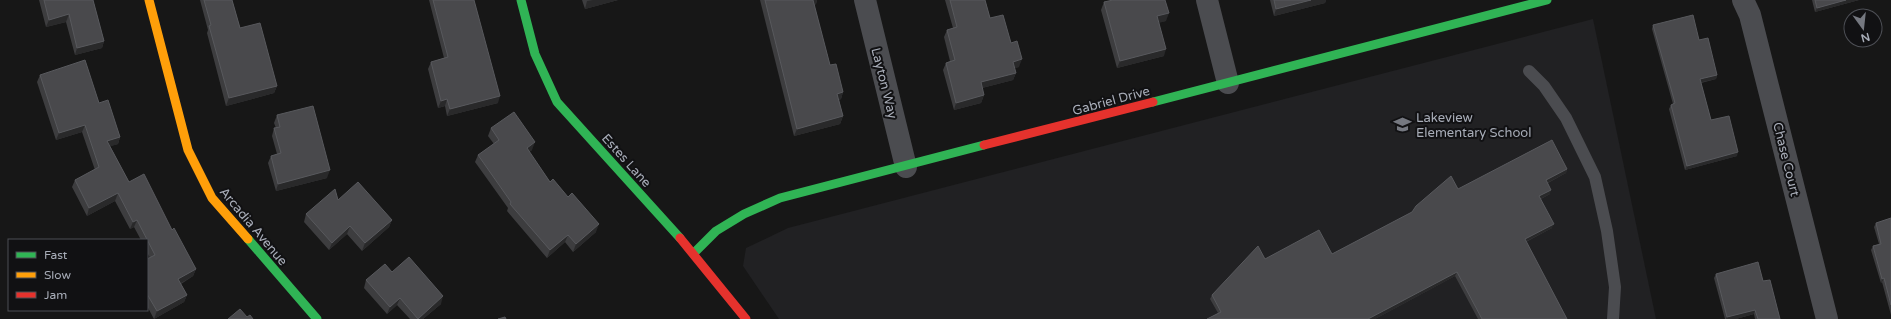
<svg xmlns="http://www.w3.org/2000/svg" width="1891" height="319" font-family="'Varela Round',sans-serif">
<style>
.built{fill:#212123}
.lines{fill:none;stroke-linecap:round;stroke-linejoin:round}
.lane{stroke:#4b4c50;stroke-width:12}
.street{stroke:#4b4c50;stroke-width:22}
.fast{stroke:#30b455;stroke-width:9}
.slow{stroke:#ff9f0a;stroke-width:9}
.jam{stroke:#e5322d;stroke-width:9}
.wall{fill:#3d3d3f}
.shaded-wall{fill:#29292a}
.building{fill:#49494c;stroke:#58595d}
.labels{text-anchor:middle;stroke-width:4;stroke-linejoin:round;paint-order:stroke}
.street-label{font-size:13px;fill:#a8adb8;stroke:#111113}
.poi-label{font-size:13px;fill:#a8adb8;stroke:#111113;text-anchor:start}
</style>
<rect width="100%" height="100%" fill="#171717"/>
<!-- built -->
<path class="built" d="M1593,19L1656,319H779L743,266L746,248L788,228Z"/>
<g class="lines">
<!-- lane -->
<path class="lane" d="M1529,71L1544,86L1566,118L1595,177L1607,231L1615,287L1613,319"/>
<!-- street -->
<path class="street" d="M865,0L906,167
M1207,0L1228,83
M1743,0L1750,15L1827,319"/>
<!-- fast -->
<path class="fast" d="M521,0L535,54L557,102L680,238
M1153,102L1547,0
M248,239L317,319
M694,253L716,231L744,214L780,198L984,145"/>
<!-- slow -->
<path class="slow" d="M149,0L188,150L212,198L248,239"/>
<!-- jam -->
<path class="jam" d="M984,145L1153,102
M680,238L746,319"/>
</g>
<!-- wall -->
<path class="wall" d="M39,0H93L104,41L102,48L75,55L66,22L46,27Z
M200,0H232L240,28L277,86L274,93L226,106L207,33L208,30Z
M429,0H474L498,103L447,116L445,106L438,108L428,69L431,62L444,58Z
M582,0H618L585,9Z
M760,0H817L816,4L814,5L830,65L843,92L841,99L839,100L843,116L840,124L794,136Z
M945,0H985L990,18L1011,43L1019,67L1014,68L1016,73L1013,80L982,88L984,95L981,103L954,110L943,70L946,63L950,61L944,37L947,30L953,28Z
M1270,0H1326L1325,3L1274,16Z
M1812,0H1859L1815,12Z
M1104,2L1166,21L1159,22L1164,56L1117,68L1101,10Z
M1653,25L1699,40L1717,75L1716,79L1701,83L1711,120L1737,156L1685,170L1669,109L1671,105L1673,104L1652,29Z
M40,75L99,103L120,137L118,144L110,146L129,182L172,230L196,269L193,276L181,284L187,295L184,302L154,319L147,306V259L150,258L147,252V240H141L134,227L130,229L115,201L87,216L72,187L75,180L95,170L82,132L56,140L37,82Z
M277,115L327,178L276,191L268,163L271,156L277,154L272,136L274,128H276L274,123Z
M491,128L532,150L529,152L550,182L596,232L573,252L565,242L547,258L507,211L508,208L475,162L478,155L494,144L488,136Z
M1567,169L1566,173L1548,183L1550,194L1541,199L1552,228L1526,242L1567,319H1478L1455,276L1375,319H1207L1218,313L1210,299L1212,295L1265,259L1332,254L1458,189Z
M338,200L392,220L389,227L362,251L347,234L329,250L304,222L306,214Z
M1891,218V315L1882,282L1881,283L1871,250L1873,246L1879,244L1874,227L1876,223Z
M392,272L441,304L423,319H410L397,305L387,314L364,288L366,280Z
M1716,274L1763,281L1780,319H1755L1754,314L1736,319H1725L1714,278Z"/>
<!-- shaded-wall -->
<path class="shaded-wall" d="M593,0H618L585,9L587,1Z
M812,0H817L816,4L810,6Z
M1311,0H1326L1325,3L1274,16L1276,9Z
M1846,0H1859L1815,12L1817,8Z
M1169,13L1166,21L1155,24L1157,16Z
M69,14L66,22L46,27L49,20Z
M104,41L102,48L75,55L77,48Z
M1166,49L1164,56L1117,68L1120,61Z
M1022,59L1019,67L1010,69L1013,62Z
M1016,73L1013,80L978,89L981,82Z
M1717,75L1716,79L1698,83L1700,79Z
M277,86L274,93L226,106L229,98Z
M843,92L841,99L834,101L837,94Z
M984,95L981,103L954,110L956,103Z
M500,96L498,103L447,116L450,109Z
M447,99L445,106L438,108L441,101Z
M843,116L840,124L794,136L797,129Z
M85,125L82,132L56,140L59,133Z
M120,137L118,144L105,148L107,141Z
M535,142L532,150L524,156L527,148Z
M1738,152L1737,156L1685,170L1687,166Z
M1567,169L1566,173L1545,184L1546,180Z
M330,170L327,178L276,191L278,184Z
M1551,190L1550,194L1538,200L1539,196Z
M118,193L115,201L87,216L89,208Z
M137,220L134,227L130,229L133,222Z
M392,220L389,227L362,251L365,243Z
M599,224L596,232L573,252L576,244Z
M1554,224L1552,228L1523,243L1525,239Z
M350,226L347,234L329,250L332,243Z
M568,235L565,242L547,258L550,250Z
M196,269L193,276L176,286L178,279Z
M1457,272L1455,276L1375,319H1368Z
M1884,278L1882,282L1881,283L1882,279Z
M187,295L184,302L154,319L157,311Z
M443,296L441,304L423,319H418Z
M400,298L397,305L387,314L390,307Z
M1755,310L1754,314L1736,319H1726L1727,317Z"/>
<!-- building -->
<path class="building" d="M44,0H93L104,41L77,48L69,14L49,20Z
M204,0H232L240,28L260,23L277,86L229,98L209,26L211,25Z
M433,0H474L500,96L450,109L447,99L441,101L431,62L448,57Z
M765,0H813L830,65L836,64L843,92L837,94L843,116L797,129Z
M950,0H985L990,18L1003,15L1011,43L1017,41L1022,59L1013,62L1016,73L981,82L984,95L956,103L946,63L955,60L947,30L957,27Z
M1113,0H1165L1169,13L1157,16L1166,49L1120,61L1104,2Z
M1274,0H1311L1276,9Z
M1815,0H1846L1817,8Z
M1693,15L1699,40L1708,38L1717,75L1700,79L1711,120L1729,116L1738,152L1687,166L1671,105L1675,103L1653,25Z
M85,60L99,103L108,100L120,137L107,141L129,182L144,174L172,230L174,228L196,269L178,279L187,295L157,311L147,294V259L155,255L137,220L133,222L118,193L89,208L75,180L99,167L85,125L59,133L40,75Z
M313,106L330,170L278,184L271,156L281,153L274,128L280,127L277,115Z
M514,112L535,142L527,148L550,182L553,179L568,197L572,193L599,224L576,244L568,235L550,250L510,204L511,202L478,155L499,140L491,128Z
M1552,140L1567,169L1546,180L1551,190L1539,196L1554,224L1525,239L1567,319H1482L1457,272L1368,319H1207L1221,312L1212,295L1258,246L1265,259L1319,230L1332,254L1412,212L1416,206L1451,176L1458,189Z
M358,182L392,220L365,243L350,226L332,243L306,214L335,189L338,200Z
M1891,218V305L1884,278L1882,279L1873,246L1881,244L1876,223Z
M409,257L443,296L418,319L400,298L390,307L366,280L385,264L392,272Z
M1758,262L1763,281L1770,280L1780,319H1758L1755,310L1727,317L1716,274Z
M240,309L247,317L250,315L253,319H228Z
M505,317L506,319H498Z"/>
<!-- icons -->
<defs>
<symbol id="school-bare" viewBox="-9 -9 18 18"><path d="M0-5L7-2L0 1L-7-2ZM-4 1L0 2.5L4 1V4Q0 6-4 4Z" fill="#757880" stroke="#111113" stroke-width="2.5" paint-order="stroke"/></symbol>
</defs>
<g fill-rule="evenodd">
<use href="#school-bare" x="1390" y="112" width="25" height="25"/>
</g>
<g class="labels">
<!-- street labels -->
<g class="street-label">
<text transform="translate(885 83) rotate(76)" y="5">Layton Way</text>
<text transform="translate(1111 100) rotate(-15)" y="5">Gabriel Drive</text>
<text transform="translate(1787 159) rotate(76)" y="5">Chase Court</text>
<text transform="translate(627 160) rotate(48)" y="5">Estes Lane</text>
<text transform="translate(254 226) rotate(50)" y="5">Arcadia Avenue</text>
</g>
<!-- poi labels -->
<g class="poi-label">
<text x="1416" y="122">Lakeview<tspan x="1416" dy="15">Elementary School</tspan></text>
</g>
</g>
<!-- legend -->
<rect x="8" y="239" width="140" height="72" fill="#111113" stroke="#4d4f55"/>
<rect x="16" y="252" width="20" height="6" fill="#30b455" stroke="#4d4f55"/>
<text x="44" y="259" font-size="12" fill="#a8adb8">Fast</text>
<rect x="16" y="272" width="20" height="6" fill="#ff9f0a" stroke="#4d4f55"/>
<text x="44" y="279" font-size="12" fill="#a8adb8">Slow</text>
<rect x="16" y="292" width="20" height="6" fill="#e5322d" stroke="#4d4f55"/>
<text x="44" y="299" font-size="12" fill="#a8adb8">Jam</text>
<!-- north arrow -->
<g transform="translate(1863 28) rotate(165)"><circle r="19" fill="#111113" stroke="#4d4f55"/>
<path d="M0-3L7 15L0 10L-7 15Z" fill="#757880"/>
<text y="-6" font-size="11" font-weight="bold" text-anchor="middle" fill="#a8adb8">N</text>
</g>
</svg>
